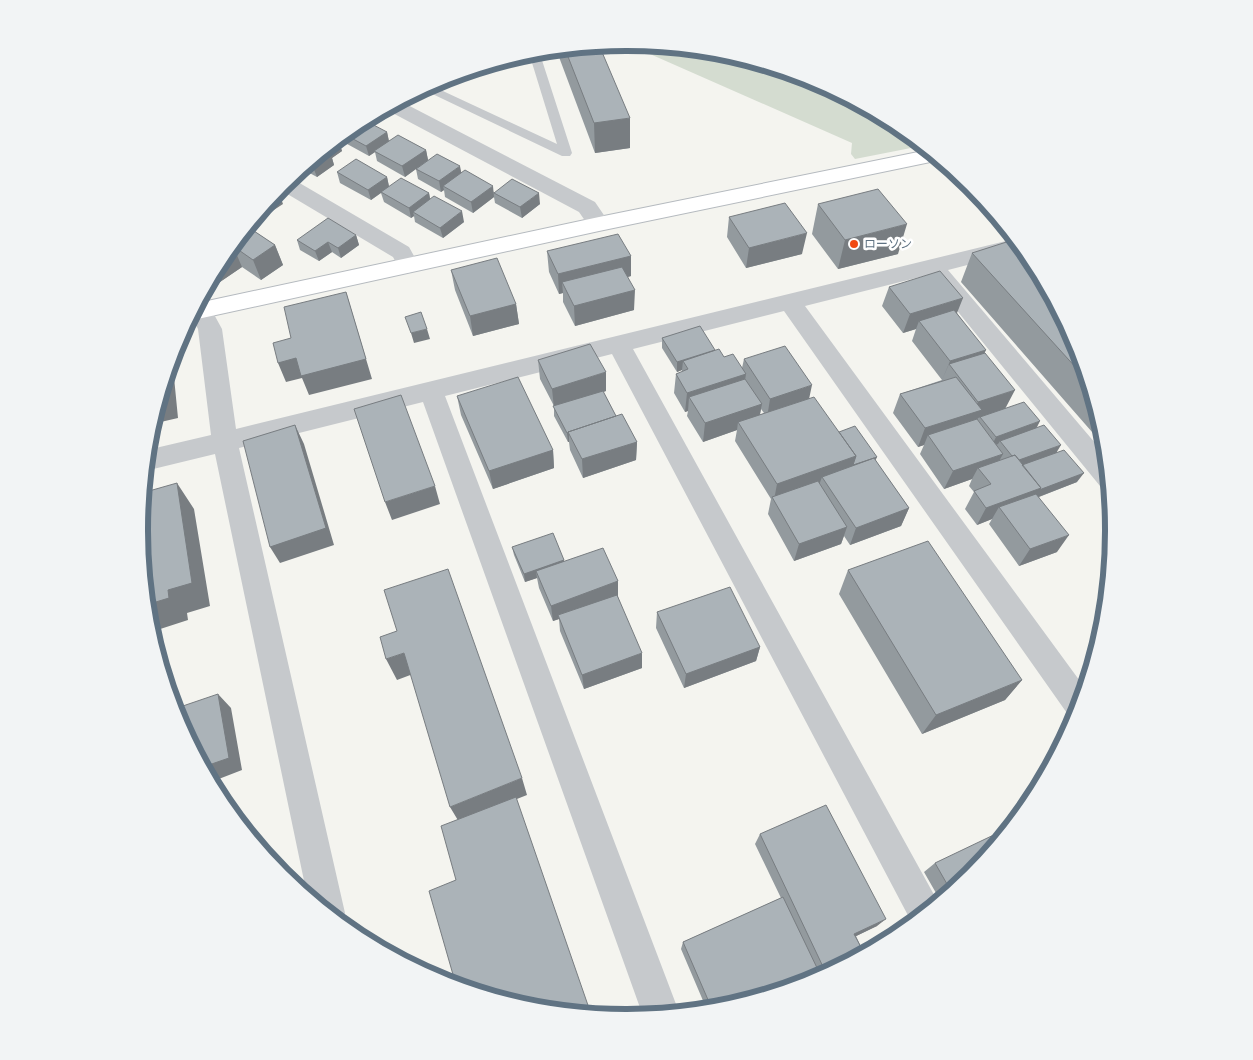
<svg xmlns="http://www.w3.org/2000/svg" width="1253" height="1060" font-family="'Roboto Condensed','Noto Sans JP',sans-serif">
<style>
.green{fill:#d4dcd0}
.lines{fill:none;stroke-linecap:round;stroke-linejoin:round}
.secondary-casing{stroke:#b5babf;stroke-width:2}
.lane{fill:#c6c9cc;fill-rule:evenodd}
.street{fill:#c6c9cc;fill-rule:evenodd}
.secondary{fill:#fff;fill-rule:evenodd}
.wall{fill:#939a9e;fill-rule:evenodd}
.shaded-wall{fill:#787d81}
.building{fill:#abb3b8;stroke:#787d81}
.poi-dot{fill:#f14912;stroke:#fff;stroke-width:2}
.labels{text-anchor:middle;stroke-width:5;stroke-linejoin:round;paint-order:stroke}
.poi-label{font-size:12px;fill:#607383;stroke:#fff;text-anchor:start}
.rim{fill:none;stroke:#607383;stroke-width:6}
</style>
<rect width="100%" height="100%" fill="#f4f4ef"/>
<!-- green -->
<path class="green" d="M625,43L717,51L901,128L915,139L916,147L855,159L851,154L852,143Z"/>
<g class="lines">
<defs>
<path id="secondary" d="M928,150L940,160L599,231L193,320L189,319L198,303L599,217Z"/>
</defs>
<!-- secondary casing -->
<use href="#secondary" class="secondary-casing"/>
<!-- lane -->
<path class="lane" d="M539,51L572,153L570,156H562L422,89L430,85L557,144L529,53Z"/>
<!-- street -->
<path class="street" d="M400,101L595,202L610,224L607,229C591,233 587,223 579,212L385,109Z
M291,178L409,247L419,265L416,270L408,273L400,270L393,257L279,189Z
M1006,241L1014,243L1017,248L1014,253L948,270L1107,457L1110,488L1100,486L928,275L805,306L1085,688L1076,719L1069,716L784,311L633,349L938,902L912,923L612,354L445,396L679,1012L643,1016L423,402L239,448L345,913L341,923L307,895L215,454L145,471L147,450L211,435L198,329L191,315L201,297L205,298L222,329L236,429Z"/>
<!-- secondary -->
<use href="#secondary" class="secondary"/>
</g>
<!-- wall -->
<path class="wall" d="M599,45L630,148L595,153L556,49Z
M356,124L387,132L389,141L426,150L428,160L461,173L494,192L540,204L522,218L495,203L494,197L473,213L445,197L444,190L441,192L418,179L416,169L405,177L377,161L375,152L369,156L338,139Z
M337,140L342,151L332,158L334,165L317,177L302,169Z
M337,172L387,177L389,186L429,193L430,199L464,222L443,238L415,222L414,216L411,218L384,202L381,193L371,200L340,183Z
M818,204L898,254L838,269L812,234Z
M729,217L802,254L746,268L727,237Z
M248,227L275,245L283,265L261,280L242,267L217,284L210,279L221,259Z
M356,235L359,245L341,258L332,252L319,261L300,250L297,240Z
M547,251L631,256V276L628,277L634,310L575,326L563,302V293L559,294L549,272Z
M972,253L1077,344L1105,435L1106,448L961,282Z
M451,270L516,304L519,324L473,336L455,290Z
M889,287L957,313L985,353L1005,408L1036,428L1057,452L1077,482L1039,497L1057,552L1019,566L989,524L992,519L977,525L965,509L974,492L969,486L972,479L944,489L920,454L924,445L918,447L893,413L900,394L942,380L912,341L916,329L903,333L882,306Z
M662,338L715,350L724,357L742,368L744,359L809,398L839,432L875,460L909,508L901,526L850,545L844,536L841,544L794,561L768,514L771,499L735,441L737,430L703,442L687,416L688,411L685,412L674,393L676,374L682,372V370L677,372L662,348ZM761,409L764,413L760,415Z
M538,360L606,391L603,392L616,416L637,442L636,460L583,478L570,450L569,442H568L554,416V406L540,379Z
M457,396L553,450L554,468L493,489L461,415Z
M512,547L564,560V561L618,581V597L642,668L584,689L560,631L559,619L553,621L539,588L537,578L525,582L514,555Z
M848,570L1022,680L1005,700L922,734L839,594Z
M657,612L760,647L756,661L684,688L656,628Z
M760,834L877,926L856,936L864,953L818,978L816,974L812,978L721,1008L707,1010L681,949L683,942L781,898L755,844Z
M935,863L971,875L940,900L924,872Z"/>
<!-- shaded-wall -->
<path class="shaded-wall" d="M630,118V148L595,153L594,123Z
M387,132L389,142L374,151L375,152L369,156L366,146Z
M339,141L342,151L332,158L334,165L317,177L313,167L323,151Z
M426,150L428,160L405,177L402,166Z
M460,166L462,176L443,186L444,190L441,192L439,181Z
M387,177L389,187L371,200L368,190Z
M493,186L494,197L473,213L471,202Z
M278,190L283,204L248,227Z
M429,193L431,204L413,212L414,216L411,218L409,208Z
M539,193L540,204L522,218L520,207Z
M462,211L464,222L443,238L440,228Z
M907,224L898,254L838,269L845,240Z
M807,233L802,254L746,268L749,248Z
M356,235L359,245L341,258L338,248Z
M328,242L332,252L319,261L315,251Z
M275,245L283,265L261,280L253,260Z
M233,246L242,267L217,284L213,275L221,259L230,249Z
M631,256V276L567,292L562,282L563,293L559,294L558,274Z
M635,290L634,310L575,326L574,306Z
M346,292L372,379L309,395L302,378L286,382L278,363Z
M963,298L955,318L919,321L916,329L903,333L910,314Z
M516,304L519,324L473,336L470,316Z
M427,329L430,339L414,343L411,333Z
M715,350L683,361L682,370L677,372V362Z
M986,350L977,369L949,364L942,380L950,361Z
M170,363L173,367L178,418L152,424Z
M606,372V391L554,408L552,389Z
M746,374L743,393L689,397L688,411L685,412L687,393Z
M812,385L808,404L767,418L770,399Z
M1015,390L1005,409L978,418L973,429L928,435L924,445L918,447L925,428L972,413L978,402Z
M762,404L758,423L738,422L737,430L703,442L705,423Z
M1040,421L1035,431L1000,441L998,444L991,447L996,437Z
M295,425L304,444L334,545L280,563L270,547Z
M569,432V442H568L567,433Z
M637,442L636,460L583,478L582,459Z
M1061,445L1055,455L1020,467L1016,461Z
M553,450L554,468L493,489L489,471Z
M1003,454L993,472L978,468L972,479L944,489L953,471Z
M856,456L877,457L873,466L822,477L819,485L774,500L777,484Z
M1084,473L1077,482L1033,499L999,507L992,519L977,525L986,508L1041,488Z
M177,483L194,509L210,606L187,613L188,620L151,632L148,625L146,605L168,590Z
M148,484L166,510L149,491Z
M435,486L440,504L392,520L385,502Z
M909,508L901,526L850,545L856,528Z
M847,527L841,544L794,561L799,544Z
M1069,535L1057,552L1019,566L1030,549Z
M564,560L565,569L536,571L537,578L525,582L524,574Z
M618,581V597L558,615L559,619L553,621L551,606Z
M760,647L756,661L684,688L686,674Z
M404,653L413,674L397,680L386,659Z
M642,653V668L584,689L582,675Z
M1022,680L1005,700L922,734L936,715Z
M218,694L231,708L242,770L211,782L203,767Z
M522,778L527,795L459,822L450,807Z
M886,919L877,926L846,941L854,934Z
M819,972L812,978L793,986L776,992Z"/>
<!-- building -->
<path class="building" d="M599,45L630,118L594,123L565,49Z
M364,120L387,132L366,146L344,134L356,124Z
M398,135L426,150L402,166L374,151Z
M337,140L339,141L325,150Z
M323,151L331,155L313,167L308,164Z
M437,154L460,166L439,181L416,169Z
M356,159L387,177L368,190L337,172Z
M465,170L493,186L471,202L443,186Z
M401,178L429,193L409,208L381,192Z
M512,179L539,193L520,207L494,193Z
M878,189L907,224L845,240L818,204Z
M434,196L462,211L440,228L413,212Z
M785,203L807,233L749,248L729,217Z
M328,218L356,235L338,248L328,242L315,251L297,240Z
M248,227L275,245L253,260L233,246L230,249Z
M618,234L631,256L558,274L547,251Z
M1016,239L1032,259L1077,344L1088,381L972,253Z
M497,258L516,304L470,316L451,270Z
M622,267L635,290L574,306L562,282Z
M940,271L963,298L910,314L889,287Z
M346,292L366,359L301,376L296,358L278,363L273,343L291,338L284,307Z
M954,310L986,350L950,361L919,321Z
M421,312L427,329L411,333L405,317Z
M700,326L715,350L677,362L662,338Z
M590,344L606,372L552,389L538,360Z
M785,346L812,385L770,399L744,359Z
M719,349L724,357L733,354L746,374L687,393L676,374L688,369L683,361Z
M985,353L1015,390L978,402L949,364Z
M518,377L553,450L489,471L457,396Z
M956,377L982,410L925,428L900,394Z
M745,379L762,404L705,423L689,397Z
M603,391L616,416L568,432H569L567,433L553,406Z
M401,395L435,486L385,502L354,409Z
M814,397L856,456L777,484L738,422Z
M1024,402L1040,421L996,437L980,417Z
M622,414L637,442L582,459L568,432Z
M977,419L1003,454L953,471L928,435Z
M295,425L326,528L270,547L243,441Z
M1044,425L1061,445L1019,460L1015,455L1012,456L1000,441Z
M855,426L877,457L853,465L856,456L839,432Z
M1064,450L1084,473L1039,490L1041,488L1022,465Z
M1015,455L1041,488L986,508L974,491L991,484L978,468Z
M874,458L909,508L856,528L822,477Z
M818,481L847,527L799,544L772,497Z
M177,483L192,583L168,590L169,598L146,605L139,530L143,485L148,484L149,491Z
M1036,494L1069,535L1030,549L999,507Z
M553,533L564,560L524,574L512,547Z
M928,541L1022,680L936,715L848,570Z
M603,548L618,581L551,606L536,571Z
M448,569L522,778L450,807L404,653L386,659L380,637L397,631L384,590Z
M730,587L760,647L686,674L657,612Z
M617,595L642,653L582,675L558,615Z
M218,694L229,758L203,767L176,716L174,709Z
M516,797L591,1014L531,1008L456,985L429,891L456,880L441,826Z
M826,805L886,919L854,934L864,953L826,973L760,834Z
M1002,831L1004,835L971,875L951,891L935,863Z
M783,897L819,972L776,992L721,1008L712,1009L683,942Z"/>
<!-- markers -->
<circle class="poi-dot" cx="854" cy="244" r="5"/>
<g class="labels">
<!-- poi labels -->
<g class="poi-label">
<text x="864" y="248">ローソン</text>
</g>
</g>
<!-- crop -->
<path d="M0 0H1253V1060H0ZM626 51H627A478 478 0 0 1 1105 529V531A478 478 0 0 1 627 1009H626A478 478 0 0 1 148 531V529A478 478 0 0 1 626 51Z" fill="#f2f4f5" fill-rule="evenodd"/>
<path class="rim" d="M626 51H627A478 478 0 0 1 1105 529V531A478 478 0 0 1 627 1009H626A478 478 0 0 1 148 531V529A478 478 0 0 1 626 51Z"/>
</svg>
